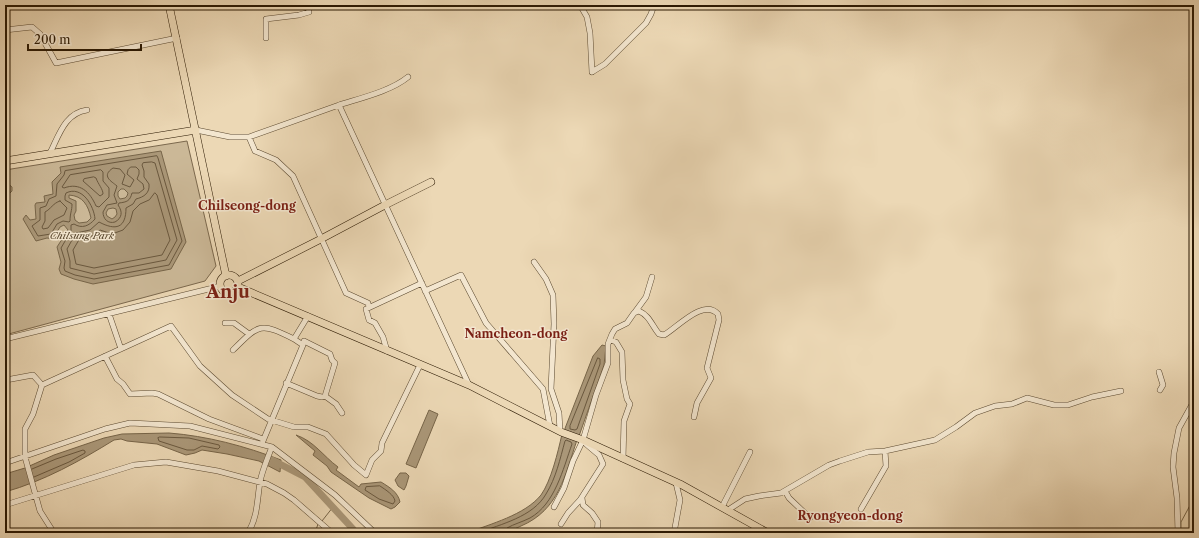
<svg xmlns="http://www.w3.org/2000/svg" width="1199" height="538" font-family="'Libre Caslon Text',serif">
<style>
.green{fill:#cbb897;stroke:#7b684d}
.water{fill:#aa9778;stroke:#776549;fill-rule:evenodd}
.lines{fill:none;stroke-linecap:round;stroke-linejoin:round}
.shore{stroke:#6a583e;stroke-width:1}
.stream{stroke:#776549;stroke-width:1}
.river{stroke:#aa9778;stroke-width:7}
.minor-casing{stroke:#5b4930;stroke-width:6}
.major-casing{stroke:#2b1903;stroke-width:8}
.minor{stroke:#f3e6cf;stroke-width:5}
.major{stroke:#ecd8b5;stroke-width:7}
.labels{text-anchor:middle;stroke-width:3;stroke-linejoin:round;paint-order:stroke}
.park-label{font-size:10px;font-style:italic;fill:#5b492f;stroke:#f3e6cf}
.quarter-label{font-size:12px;font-weight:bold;fill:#7a1f14;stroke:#f3e6cf}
.town-label{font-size:18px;font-weight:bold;fill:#7a1f14;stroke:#f3e6cf}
</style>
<rect width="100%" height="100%" fill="#ecd8b5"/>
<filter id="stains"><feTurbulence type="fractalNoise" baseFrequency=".005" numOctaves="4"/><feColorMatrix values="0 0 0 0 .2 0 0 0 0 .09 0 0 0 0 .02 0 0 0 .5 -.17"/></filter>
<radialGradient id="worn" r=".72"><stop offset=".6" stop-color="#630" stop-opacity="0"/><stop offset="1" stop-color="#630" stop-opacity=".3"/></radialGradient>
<!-- green -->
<path class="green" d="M187,141L216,266L205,281L5,335V170Z"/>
<!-- water -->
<path class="water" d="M161,151L186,242L171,269L93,284L74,279L61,274L59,269L61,262L57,247L68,230L64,225L60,227L53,239L47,238L36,241L23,219L26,215L30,220L36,219L35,205L36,203L45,202L44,196L53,194L52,182L61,173L60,167ZM121,189H124L128,193L127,196L125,198L120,199L118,196V192ZM69,195C83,196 88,205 91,218L87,222L79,223L75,220L74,215L76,211V201L69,198ZM113,208L116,209L117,214L115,217L112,219L107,216L106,213L108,209Z
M7,183L12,187V191L8,195L5,202V184Z
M602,345L606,346L604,365L579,436L564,431L593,356Z
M429,410L438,414L416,468L406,464Z
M169,433C207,436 245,446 281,460L280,472L259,461L227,454L202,450L195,453L186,455L157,444L127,441L121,439L114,440C80,461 44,481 5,492V474L25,468L54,455L104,438L122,434Z
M562,434L577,440C565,475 559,510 521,526C516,528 510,532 504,533C492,535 479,533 467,533C490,524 525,515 541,495C551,481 558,452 562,434Z
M296,435C314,441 323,456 338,467L336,470L359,487L361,484L381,482C389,487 398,492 400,502L395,507L391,509L369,498L331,472L327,466L313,455L315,451Z
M400,473H406L409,476L406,486L404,490L398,486L395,480Z"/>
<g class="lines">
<!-- shore -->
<path class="shore" d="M157,156L158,158L182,241L169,265L94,279L75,275L65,271L64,268L65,261L61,248L71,231V225L74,224C82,229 89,226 95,219C94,206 82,185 66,193L65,196V200L72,204C72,211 70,213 70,221L69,222L63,221L57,224L51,234L38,236L32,226L40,220V208L46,206L49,199L56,196L57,184L64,175L65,171Z
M152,162L155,163L177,240L166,260L94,274L70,268V261L67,249L76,233L90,230L99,222C116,231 126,228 126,208L133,204L136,199C144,197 150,193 149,184L144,177V171L142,165L143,163Z
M131,167H136L139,170V174L137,179L143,184L144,189L139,193H132C130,201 127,202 119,203L118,205C123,212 122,218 115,222C108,224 103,219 103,212L107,205L117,203L114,195L117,186C111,181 101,176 113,168L120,169L125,175L122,184L130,187L134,180L127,174L128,170Z
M101,170L103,172V181L109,188V197L99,207L96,206C90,192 80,182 64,188L62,187L70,175Z
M94,177L96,178C98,184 103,189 103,194L100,196L83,181L84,179Z
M155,193L157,195L170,240L162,255L94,268L76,264L73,250L80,238L92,236L100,230L112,234L123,230L130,222L133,211L140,204L149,200Z
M60,201L67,208L64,215L54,220L48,228L43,229L42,227L45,221V212C51,209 53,203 60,201Z
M598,358L600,359V364L577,429L575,430L570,429V426Z
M160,437L189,438L219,445L220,447L218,449L202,446L194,450H187L159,441L158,438Z
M32,469L56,459L83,450L85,451V453L69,462L34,477
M380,486C386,490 394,495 395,501L393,504L379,499L365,490L366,487Z
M478,533C501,524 533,517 546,494C556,478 560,459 565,441L566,440L571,442L572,444C563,469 555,504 530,518C522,522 514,524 507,528L505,533"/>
<!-- stream -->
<path class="stream" d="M322,521L333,507
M315,533L318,524
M1181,533V522L1194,498"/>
<!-- river -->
<path class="river" d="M272,460L305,477L353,529L355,533"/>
<defs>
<path id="minor" d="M580,5L587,17L590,33L592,72
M5,30L32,27L40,34L56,63L177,38
M266,38V19L299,15L309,12L308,5
M592,72L605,64L646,23L651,14L654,5
M339,105C361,98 391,91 408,77
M196,130L230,137H249
M50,153C59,135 65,113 87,110
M534,262L546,279L553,295L554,324L551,389L559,413L560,431
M425,291L461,275L486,323L543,389L550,426
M369,307L368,303L346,293L293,176L276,160L255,151L249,137L339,105L469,385
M635,312L646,297L652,277
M109,314L121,349
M225,323H234L249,334
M5,339L221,286
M610,340L616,342L622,352L623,380L627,399L630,404L624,421L623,459
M303,345L304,341L330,354L332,360L335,363L325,396
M233,350C259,324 260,322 294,339
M387,351L383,337L375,323L369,320L366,309L422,283
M105,356L117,379L123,384L130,394L152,393L158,394L209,419L263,439
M5,371L7,394L5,395
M1159,372L1163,385L1160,390
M6,380L33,375L42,385L171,326L200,366L232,395L268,419L294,427H308L326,434L354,465L366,475L372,460L381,451L382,443L420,365
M286,383L317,396L322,397L325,396L336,404L342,413
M42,385L33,414L25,429V457L40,511L54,533
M263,441L303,345L294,339L308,316
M5,463L105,429L130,423L190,426L272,447L335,495L375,533
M785,491L789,498L810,518
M582,498L583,505L592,513L598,522L597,533
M5,505L134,465L166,462L218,471L267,484L284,493L294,500L332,533
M554,507L564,488L573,461L583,440L596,395L608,363V344L612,334L615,329L627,323L634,313L639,311C650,316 652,326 659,334L664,335C677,328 703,298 718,314L719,320L707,368L711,378L697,403L694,417
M722,507L750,452
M861,509L886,466L885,451
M728,510L745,499L759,496L781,493L829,465L840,461L868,452L885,451L935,440L956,427L975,413L995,406L1012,404L1027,398L1054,405H1068L1092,397L1121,391
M561,524L568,513L580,500L603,464L599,455L586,444
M248,533C258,516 257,500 260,482C262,471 267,460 271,449L272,447
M674,533L680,500L676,483
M1178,533L1177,498L1173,467L1174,453L1179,428L1194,401"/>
<path id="major" d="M169,5L226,276
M5,161L196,130
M220 284a9 9 0 1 1 18 0a9 9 0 1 1-18 0Z
M238,281L321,239L385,205L431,182
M238,287L469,385L561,432L583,440L682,485L768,533"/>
</defs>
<!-- minor casing -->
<use href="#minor" class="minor-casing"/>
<!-- major casing -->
<use href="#major" class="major-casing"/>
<!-- minor -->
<use href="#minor" class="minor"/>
<!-- major -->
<use href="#major" class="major"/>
</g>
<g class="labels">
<!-- park labels -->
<g class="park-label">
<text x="82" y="239">Chilsung Park</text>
</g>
<!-- quarter labels -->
<g class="quarter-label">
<text x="247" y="210">Chilseong-dong</text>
<text x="516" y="338">Namcheon-dong</text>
<text x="850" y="520">Ryongyeon-dong</text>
</g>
<!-- town labels -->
<g class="town-label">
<text x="228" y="298">Anju</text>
</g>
</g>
<!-- margin -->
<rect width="1199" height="538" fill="none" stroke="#ecd8b5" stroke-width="20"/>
<rect x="6" y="6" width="1187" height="526" fill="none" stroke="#2b1903" stroke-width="2"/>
<rect x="10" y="10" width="1179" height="518" fill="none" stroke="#2b1903"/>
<!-- scale -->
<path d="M28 44v6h113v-6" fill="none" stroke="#2b1903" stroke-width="2"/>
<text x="34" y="44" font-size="12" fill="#2b1903" stroke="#f3e6cf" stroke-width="3" paint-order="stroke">200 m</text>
<rect width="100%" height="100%" filter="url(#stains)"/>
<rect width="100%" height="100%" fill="url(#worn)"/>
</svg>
